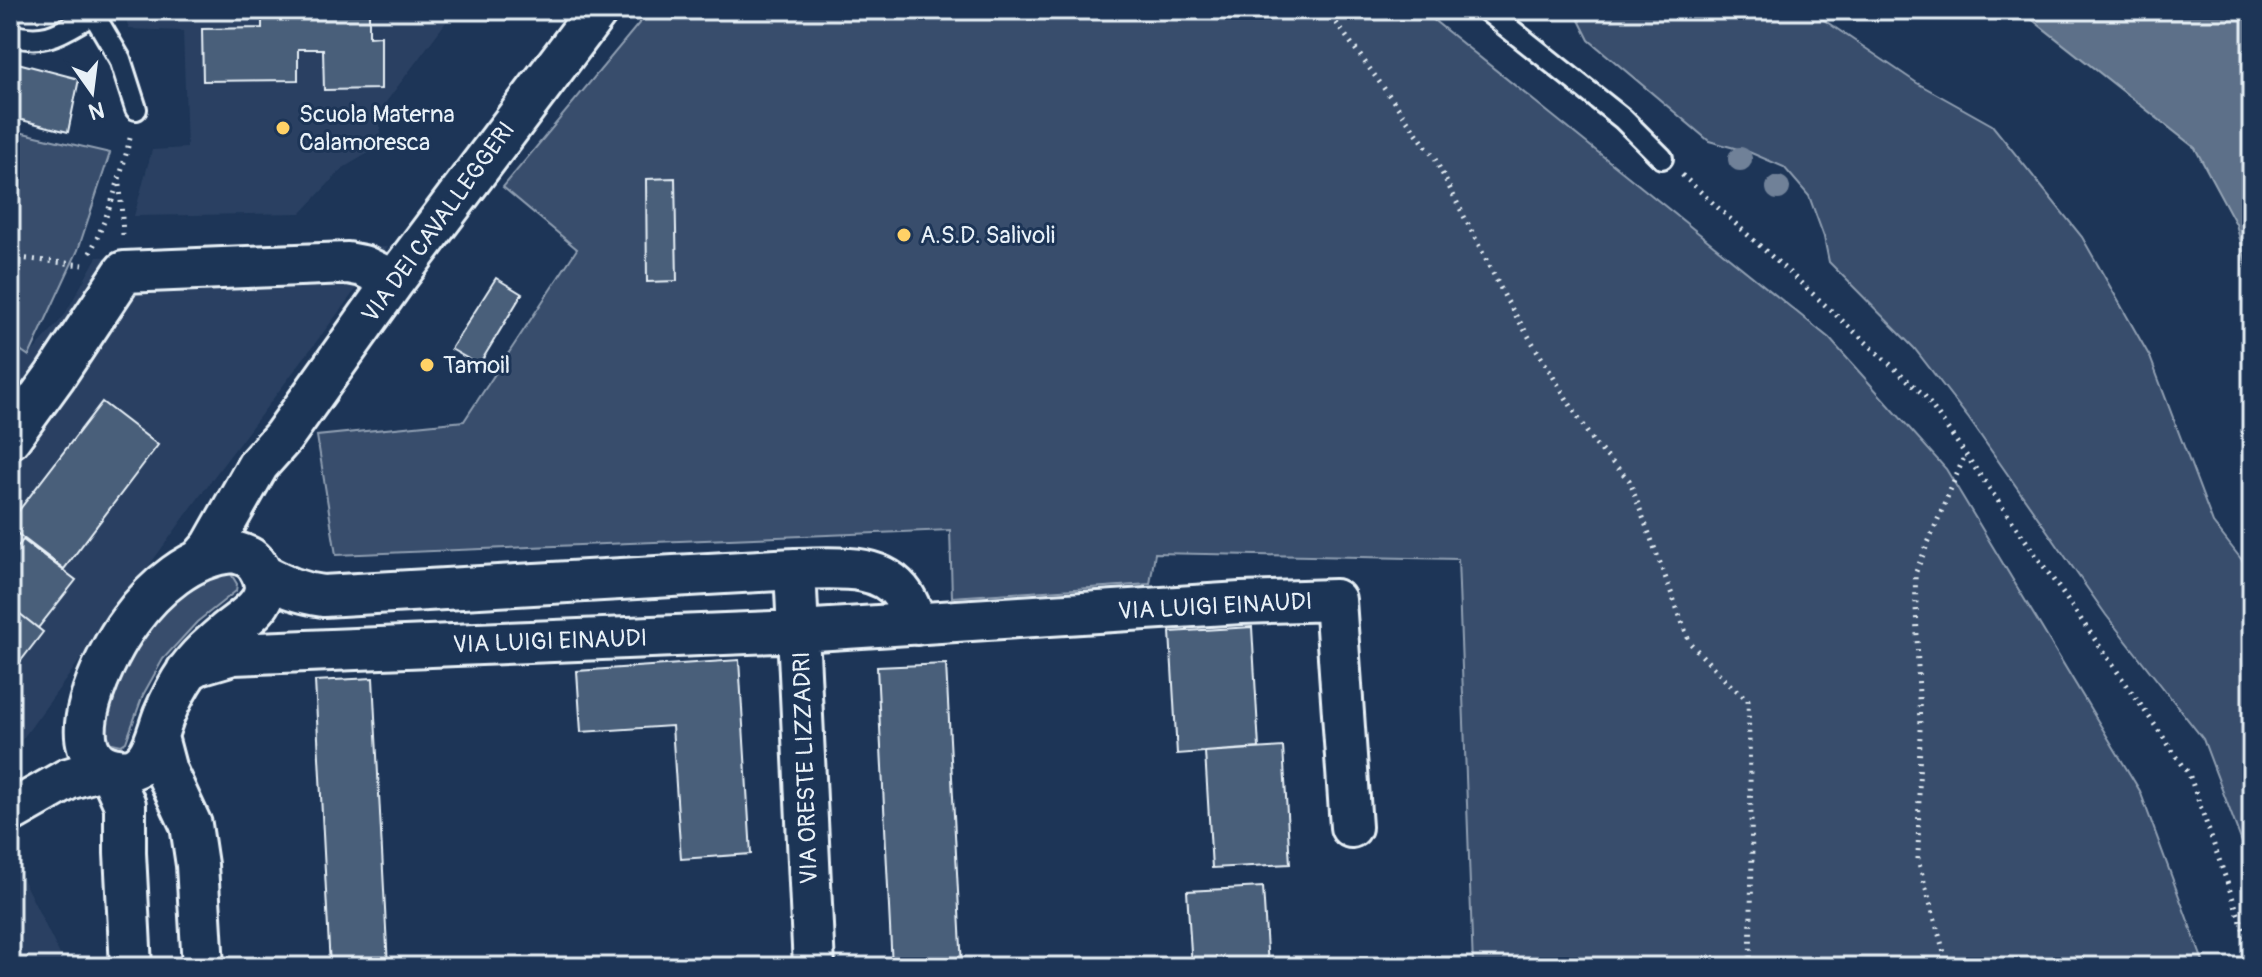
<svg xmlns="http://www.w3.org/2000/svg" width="2262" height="977" font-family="Pangolin,sans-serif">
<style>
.built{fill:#2a4162}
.green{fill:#374d6c;stroke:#909fb2;stroke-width:2}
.water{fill:#5d7089;stroke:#95a4b5;stroke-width:2}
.building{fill:#495e7a;stroke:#e8f1f8;stroke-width:2}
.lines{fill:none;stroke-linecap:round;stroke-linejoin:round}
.service-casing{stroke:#e8f1f8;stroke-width:26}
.minor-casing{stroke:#e8f1f8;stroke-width:46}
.path{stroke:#e8f1f8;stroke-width:5;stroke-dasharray:2 6;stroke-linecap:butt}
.service{stroke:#1d3557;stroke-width:20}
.minor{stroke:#1d3557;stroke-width:40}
.tree{fill:#708198}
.poi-dot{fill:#ffd166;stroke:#1d3557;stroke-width:3}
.labels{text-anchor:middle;stroke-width:6;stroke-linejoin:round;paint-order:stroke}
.poi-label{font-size:24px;fill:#e8f1f8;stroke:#1d3557;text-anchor:start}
.street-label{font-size:24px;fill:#e8f1f8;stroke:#1d3557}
</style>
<rect width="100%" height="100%" fill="#1d3557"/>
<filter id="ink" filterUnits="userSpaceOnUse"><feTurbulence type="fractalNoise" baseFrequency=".0125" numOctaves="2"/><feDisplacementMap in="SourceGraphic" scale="16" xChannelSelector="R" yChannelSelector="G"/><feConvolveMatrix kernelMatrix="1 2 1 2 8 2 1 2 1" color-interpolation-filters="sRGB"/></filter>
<g filter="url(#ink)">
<!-- built -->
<path class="built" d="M123,10H455L380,110V146L343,168L301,213L134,216L152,150L187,148L183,31L129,29Z
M388,247L213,478L10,756V343L29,356L64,316L97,257Z
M13,860L66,967H10V864Z"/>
<!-- green -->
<path class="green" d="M650,10H1421L1829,338L1946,469L2140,791L2205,967H1473L1458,559L1155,553L1150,584L952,597L950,530L336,555L317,436L464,421L577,249L503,187Z
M1574,10H1809L1917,83L1992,125L2082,237L2150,357L2213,523L2252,573V869L2203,739L2106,615L1969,419L1914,348L1829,262L1824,237L1809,196L1784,167L1749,152L1709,141L1589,40Z
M10,130L110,153L78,250L29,356L10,343Z
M221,573L231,574L237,584L236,591L197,622L163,659L143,695L126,742L121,745L108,742C91,700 155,613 188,590C198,582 209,578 221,573Z"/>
<!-- water -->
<path class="water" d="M2020,10H2252V286L2236,224L2195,148Z"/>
<!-- building -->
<path class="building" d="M262,10H369V37L381,36V89L324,90L323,49H298V80L203,81L202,29L262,28Z
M10,61L79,79L68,132L10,117Z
M675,178L677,281L647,282L646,179Z
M496,278L522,294L479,365L451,349Z
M102,402L158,445L64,569L10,528V522Z
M23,540L76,580L38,628L10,606V557Z
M10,606L43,632L10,675Z
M1252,627L1259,748L1177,754L1170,632Z
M739,660L751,854L681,859L672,726L581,732L577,671Z
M946,664L962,967H892L877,667Z
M373,678L388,967H330L315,681Z
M1283,747L1290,864L1212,868L1205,752Z
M1263,887L1268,967H1192L1187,891Z"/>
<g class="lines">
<defs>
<path id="service" d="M91,10L120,59L136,109
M1486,10L1623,119L1662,158
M10,35C48,45 61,32 93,14"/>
<path id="minor" d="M10,438L55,376L124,272L348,263L363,266L394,281
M233,552C247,555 255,559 261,572C276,602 244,617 225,633C211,645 197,657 187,672C178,685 170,701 164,715C155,738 151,774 118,769C50,760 107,651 130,621C154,588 191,555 233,552Z
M199,561L212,546L258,465L283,437L394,281L598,10
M795,569L814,967
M263,575C283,586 300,593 323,596L795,569C830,569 880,561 903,595C909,603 912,615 917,624
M187,671L199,664L233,654L799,631L1241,603L1335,600L1351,827
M157,737L166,771L191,825L197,865L203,967
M10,812L68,779L108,767L125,805V853L131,967"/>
</defs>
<!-- service casing -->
<use href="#service" class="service-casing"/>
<!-- minor casing -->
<use href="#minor" class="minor-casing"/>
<!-- path -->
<path class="path" d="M1327,10L1434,157L1507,301L1593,442L1629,480L1690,643L1727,682L1748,700L1752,856L1750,967
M1682,175L1924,395L2189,774L2252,953
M120,185L123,235
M90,253C109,214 121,177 131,134
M10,257L83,265
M1948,967L1918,860L1920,729L1915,574L1965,455"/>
<!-- service -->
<use href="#service" class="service"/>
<!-- minor -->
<use href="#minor" class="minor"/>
</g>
<!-- trees -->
<g class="tree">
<circle cx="1740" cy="159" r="12"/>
<circle cx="1778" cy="188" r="12"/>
</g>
</g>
<!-- markers -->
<g class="poi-dot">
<circle cx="283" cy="128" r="8"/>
<circle cx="904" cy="235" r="8"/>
<circle cx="427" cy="365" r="8"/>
</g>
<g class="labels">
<!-- poi labels -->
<g class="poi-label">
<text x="299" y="122">Scuola Materna<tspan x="299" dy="28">Calamoresca</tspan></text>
<text x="920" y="243">A.S.D. Salivoli</text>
<text x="443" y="373">Tamoil</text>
</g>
<!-- street labels -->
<g class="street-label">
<text transform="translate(438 222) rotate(-54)" y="8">VIA DEI CAVALLEGGERI</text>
<text transform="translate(1215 606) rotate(-3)" y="8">VIA LUIGI EINAUDI</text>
<text transform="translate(550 641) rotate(-2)" y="8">VIA LUIGI EINAUDI</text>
<text transform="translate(805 768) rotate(-92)" y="8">VIA ORESTE LIZZADRI</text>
</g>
</g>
<!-- margin -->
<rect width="2262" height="977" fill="none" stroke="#1d3557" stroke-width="40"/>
<rect x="20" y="20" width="2222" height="937" fill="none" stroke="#e8f1f8" stroke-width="3" filter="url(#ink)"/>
<!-- north arrow -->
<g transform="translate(92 92) rotate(166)" stroke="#1d3557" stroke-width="6" paint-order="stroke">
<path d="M0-6L14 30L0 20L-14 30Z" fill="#e8f1f8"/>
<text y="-12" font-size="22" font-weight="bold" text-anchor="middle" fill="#e8f1f8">N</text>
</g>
</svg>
